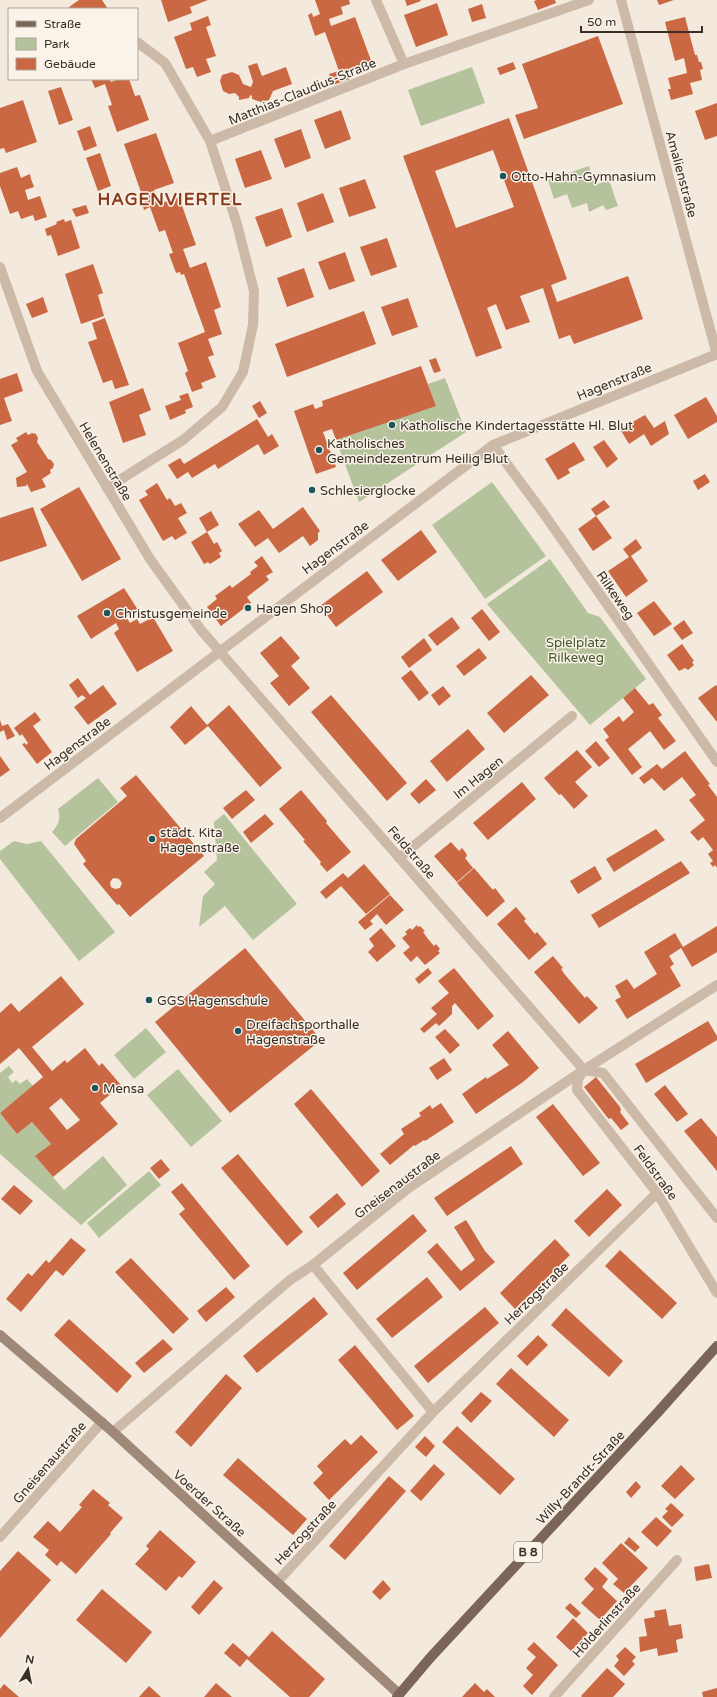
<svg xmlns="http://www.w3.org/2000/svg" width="717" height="1697" font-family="'Varela Round',sans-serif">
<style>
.green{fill:#b5c39c}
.building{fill:#ca6843;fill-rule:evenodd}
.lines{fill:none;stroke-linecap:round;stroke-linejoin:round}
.minor{stroke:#ccb9a8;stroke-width:10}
.secondary{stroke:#a08879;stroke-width:10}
.primary{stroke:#7b6559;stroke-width:10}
.poi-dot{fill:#1c565c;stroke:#faf3e9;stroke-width:1.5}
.labels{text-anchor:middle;stroke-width:3;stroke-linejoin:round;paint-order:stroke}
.shield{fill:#faf3e9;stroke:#726962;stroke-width:1}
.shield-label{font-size:12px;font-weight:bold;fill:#382e28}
.street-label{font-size:13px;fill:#382e28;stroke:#faf3e9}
.poi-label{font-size:13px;fill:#382e28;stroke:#faf3e9;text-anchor:start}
.park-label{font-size:13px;fill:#46582b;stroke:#faf3e9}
.district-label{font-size:17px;font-weight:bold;letter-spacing:1px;fill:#8b3b1e;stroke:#faf3e9}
</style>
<rect width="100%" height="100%" fill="#f3e9dd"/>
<!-- green -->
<path class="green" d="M472,67L485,103L421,126L408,90Z
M589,166L595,185L609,180L618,206L606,210L603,205L589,212L587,203L572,208L567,194L554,199L548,180Z
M445,378L466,432L359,502L336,440L435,405L428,384Z
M492,482L546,556L485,599L432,525Z
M550,559L588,613L600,617L646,679L590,725L487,604Z
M98,778L118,802L65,846L52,832C59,824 61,818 58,809Z
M224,814L297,904L253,940L225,906L199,927L203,896L215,884L204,872L217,860L214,822Z
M14,841L27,844L41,841L115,932L79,961L0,859V851Z
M146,1028L166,1052L134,1079L114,1055Z
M9,1066L14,1072L8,1077L12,1083L16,1080L20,1084L27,1079L33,1086L0,1113L17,1134L32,1122L51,1144L36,1157L64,1190L103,1156L127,1185L81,1225L0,1154V1073Z
M178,1069L222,1121L191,1147L147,1095Z
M149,1171L161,1185L99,1238L87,1223Z"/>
<!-- building -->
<path class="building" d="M79,0H102L108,9H70L69,7Z
M161,0H208L190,7L192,13L168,22Z
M315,0H349L350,4L341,7L343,14L329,19L331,26L355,17L372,63L347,72L350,79L333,85L329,74L339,71L325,32L315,36L308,15L312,13L313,17L320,14Z
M405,0H420L421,1L407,6Z
M537,0H555L556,3L538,10L534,1Z
M657,0H674L659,5Z
M437,3L448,35L416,47L404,15Z
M482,4L486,18L472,22L468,9Z
M208,16L211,25L206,27L216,56L206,59L211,72L197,77L193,67L186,69L174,37L192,30L190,23Z
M685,17L695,55H697L699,62H701L703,69L700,70L702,80L690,83L693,94L671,100L668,89H671L668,78L687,73L684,58L675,61L665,22Z
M598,36L623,104L524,139L515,115L538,108L522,64Z
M513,62L516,69L500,75L497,68Z
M257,63L262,76L286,67L292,84L273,91L269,100L261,102L252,99V96L250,95L249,98L239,100V97L235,93L229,94L223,91L220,81L222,75L232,72L239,75L243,84L251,87L253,82L248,66Z
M91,79H109L111,82L119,79H129L135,96L140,95L149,120L117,132L108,106L112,105L105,84L95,88Z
M61,87L73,120L59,125L48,91Z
M23,100L37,142L6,153L4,148L0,149V108Z
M717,103V136L705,140L695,111Z
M341,110L351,139L325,149L314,120Z
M509,118L567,279L551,285L557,302L628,276L643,319L574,344L570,335L559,339L543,288L520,296L530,322L506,330L496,304L487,308L502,348L476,357L403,156ZM493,150L514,207L456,228L435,171Z
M90,126L97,146L84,151L77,131Z
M301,129L311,158L285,168L274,139Z
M156,133L174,183L154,190L158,204L179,197L196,245L183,249L190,268L206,262L221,307L214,310L222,334L208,339L214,355L208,357L216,377L201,383L203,388L192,392L185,373L188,371L178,343L205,332L184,274L181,275L180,272L176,273L169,254L173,253L165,230L159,232L150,207L144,210L142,203L144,202L142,195L124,144Z
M261,150L272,179L245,188L235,159Z
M100,153L111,186L98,191L86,158Z
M17,167L21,178L30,174L31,179L34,187L25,190L28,200L40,196L47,217L35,221L33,215L21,219L18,211L10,214L0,186V173Z
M365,179L376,208L349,217L339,188Z
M323,193L334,222L307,232L297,203Z
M86,205L89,213L76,217L72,209Z
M282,208L292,237L266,247L255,217Z
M64,219L65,222L71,220L80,248L58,256L51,235L47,236L45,229L57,224L56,222Z
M387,238L397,267L371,276L360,247Z
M345,252L355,281L329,290L318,262Z
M93,264L103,293L98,295L104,316L81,324L65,274Z
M304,268L314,297L287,307L277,278Z
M43,297L48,312L32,318L26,304Z
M408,298L418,327L392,336L381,307Z
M364,311L376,344L287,377L275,344Z
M105,318L129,385L115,389L112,380L103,383L88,342L97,339L92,323Z
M436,358L441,371L434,373L429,360Z
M421,366L436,406L336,440L332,429L323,432L336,467L316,474L294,411L313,404L315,409L323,406L322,401Z
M17,373L23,391L4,398L12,421L0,425V379Z
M143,388L151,410L139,415L146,435L123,443L109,402Z
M188,393L193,407L185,410L186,413L170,420L165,406L181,400L179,396Z
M706,397L717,416V422L688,439L674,415Z
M260,401L267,413L259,418L252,406Z
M645,415L654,428L665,421L669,434L651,446L644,434L629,444L620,429Z
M257,419L268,437L272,434L279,446L264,455L258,444L218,469L215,464L192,478L188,472L177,479L168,465L180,458L184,464Z
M26,432L28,435L32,433L36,434L38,438L37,442L48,459L51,460L54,464L53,468L50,470L51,473L42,479L46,487L31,492L27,484L26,486L17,487L16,478L27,472L11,445L18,441L16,438Z
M604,440L618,459L607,468L593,447Z
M574,442L585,460L568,469L570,473L558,480L545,459Z
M705,474L710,482L698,490L693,481Z
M157,483L167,500L170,498L175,506L181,503L187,513L178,518L187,533L175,540L172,536L163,541L139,500L148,495L145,491Z
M79,487L121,559L82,581L40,509Z
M604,500L610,507L596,516L591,509Z
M33,507L47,546L0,562V518Z
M303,507L320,531L318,533V540L310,546L303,536L279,553L268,538L255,547L238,524L259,510L273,529Z
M211,511L219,525L207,532L199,518Z
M596,516L612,538L593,551L578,529Z
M421,530L437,552L398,581L381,560Z
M207,532L214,544L217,542L222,551L219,553L221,557L210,564L208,562L204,564L191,542Z
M636,539L642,548L631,556L648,581L626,597L608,571L629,557L623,549Z
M262,556L273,572L266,576L269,580L247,597L251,603L221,626L207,607L217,599L215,596L230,585L232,588L251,574L250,572L258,566L254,562Z
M367,571L383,592L336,627L320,606Z
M124,588L138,610L126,617L130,623L137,619L140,624L153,617L173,651L137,672L114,633L119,629L116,623L91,639L77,616Z
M654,601L672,624L654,636L637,613Z
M482,609L500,632L489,641L471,618Z
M452,617L460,628L437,646L428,635Z
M684,620L693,633L682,640L673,628Z
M281,636L300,658L291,666L310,688L289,706L270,683L279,676L260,653Z
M424,638L432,650L409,668L401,657Z
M682,644L694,661L692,662L694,665L688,670L685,668L679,671L667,655Z
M479,648L487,658L464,676L456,666Z
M411,670L429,693L419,701L401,678Z
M531,675L549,695L504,733L487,713Z
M78,678L90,695L103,685L117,704L88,725L74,707L86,698L82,695L78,698L69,685Z
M716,685L717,686V722L698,698Z
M443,686L451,696L439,706L431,695Z
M635,688L649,705L653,703L662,715L658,718L676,741L664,750L650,731L628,749L642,767L632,775L605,740L609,737L603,729L619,716L623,722L634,712L623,698Z
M331,695L407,783L387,801L311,712Z
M229,705L282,768L260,787L208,726L185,745L170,727L191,706L207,725Z
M35,712L41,720L33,726L52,752L37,764L22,744L25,743L26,745L28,743L22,734L20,736L14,728Z
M0,720L2,726L8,724L15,736L7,740L4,730L0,732Z
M468,729L485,749L447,782L430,761Z
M596,741L610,758L599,767L585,751Z
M577,750L592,767L575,782L588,796L574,809L561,794L559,795L544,778Z
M685,751L710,784L708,785L717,797V868L715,865L713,867L710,863L713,861L708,854L713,850L703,837L698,841L690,832L705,820L689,800L696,795L682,777L664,791L652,778L644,784L639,778L657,764L662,769Z
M0,756L10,770L0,777Z
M136,775L204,856L130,917L119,904L117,905L83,864L86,861L74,844L76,839L127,796L120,788ZM115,878L119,879L122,883L120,888L115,889L111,887L110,883L112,879Z
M426,779L436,790L419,804L410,794Z
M522,782L536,799L488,840L473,823Z
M246,790L255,800L232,819L223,808Z
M301,790L327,821L326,823L351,852L327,872L320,864L321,862L303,841L305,840L279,809Z
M265,814L274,824L251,843L243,832Z
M656,829L665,840L614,872L606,859Z
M451,842L459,851L462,848L466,853L467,856L465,858L473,868L457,882L434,856Z
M681,861L690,873L599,928L591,915Z
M364,864L390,894L366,914L341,886L326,899L320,892L343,873L348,878Z
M595,866L602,879L578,894L570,881Z
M474,868L493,890L495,888L505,901L487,917L457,883Z
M390,895L404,910L386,925L377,914L370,921L373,924L365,930L358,922Z
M516,907L526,919L524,921L530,928L535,934L537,932L547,944L529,960L497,924Z
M417,925L418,927L420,926L425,931L423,932L428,939L434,946L436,944L440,949L438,951L440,953L425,965L417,956L411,962L403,953L410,947L402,938L407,934L405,932L410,928L412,930Z
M717,926V952L692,967L681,948L669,956L674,964L670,967L681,986L627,1019L615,1000L621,997L615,986L627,979L634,989L657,974L644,952L675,933L683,947Z
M381,928L396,946L377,962L368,952L374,946L369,939Z
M245,948L321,1040L230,1113L155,1022Z
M553,956L563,968L561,969L566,976L585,998L587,996L598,1008L579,1024L534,972Z
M428,968L432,973L419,984L415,979Z
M454,968L494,1016L478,1030L455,1003L452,1006V1014L439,1026L436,1023L424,1033L420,1029L437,1014L431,1008L449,993L438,981Z
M61,976L84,1004L32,1047L52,1071L65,1060L67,1063L85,1048L99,1066L102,1063L121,1085L100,1103L118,1124L53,1177L35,1156L51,1144L32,1122L17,1134L0,1113L43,1077L19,1048L0,1064V1013L11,1003L19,1012ZM61,1098L80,1120L67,1130L49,1108Z
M708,1021L717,1036V1040L646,1083L635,1064Z
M445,1029L460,1045L450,1054L435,1037Z
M508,1031L539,1068L523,1082L476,1114L462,1094L486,1077L487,1079L509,1065L492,1045Z
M444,1058L452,1070L437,1080L429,1068Z
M596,1077L620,1107L621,1110L620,1112L629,1124L621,1130L611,1118L609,1119L607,1117L584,1087Z
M665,1085L688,1114L677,1122L654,1094Z
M311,1089L380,1171L362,1187L294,1104Z
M441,1103L454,1122L425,1141L424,1140L415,1146L414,1145L390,1165L380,1154L404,1134L401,1129L421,1116L419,1113L430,1105L432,1109Z
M553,1104L600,1163L583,1176L536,1117Z
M701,1118L717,1137V1171L684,1131Z
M511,1146L523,1164L447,1216L434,1198Z
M238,1154L303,1232L287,1246L221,1168Z
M161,1159L170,1170L159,1179L150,1168Z
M182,1183L250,1266L234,1280L179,1214L185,1209L171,1192Z
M14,1185L33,1201L20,1215L1,1199Z
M607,1189L622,1205L589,1237L574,1221Z
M337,1193L346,1204L318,1228L309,1217Z
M413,1214L427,1231L357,1290L343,1273Z
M466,1220L485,1251L495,1262L460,1291L427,1252L437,1243L461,1271L475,1260L454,1227Z
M71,1238L86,1250L63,1276L56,1270L21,1312L6,1299L28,1273L32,1276L46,1260L49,1263Z
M555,1239L570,1255L515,1309L500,1293Z
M620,1250L677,1303L662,1319L605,1266Z
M131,1258L189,1319L173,1334L115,1272Z
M427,1277L443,1297L392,1338L376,1319Z
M226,1287L235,1297L206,1322L197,1311Z
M314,1297L328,1314L257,1373L243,1356Z
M485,1307L499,1323L428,1383L414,1366Z
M566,1308L623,1361L609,1377L551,1325Z
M69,1319L132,1376L117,1393L54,1335Z
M538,1335L548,1345L527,1366L517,1356Z
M163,1339L173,1349L144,1373L135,1363Z
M355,1345L414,1416L397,1430L338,1360Z
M511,1368L569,1420L554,1437L496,1384Z
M226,1374L242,1388L191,1447L175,1432Z
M481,1392L492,1401L471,1423L461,1413Z
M457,1426L515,1479L500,1495L442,1442Z
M361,1435L378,1452L329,1500L313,1483L323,1473L317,1466L345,1439L351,1445Z
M425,1436L435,1446L426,1457L415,1447Z
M238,1458L307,1519L293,1535L223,1475Z
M434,1464L445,1474L421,1501L410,1491Z
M681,1465L695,1479L675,1499L661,1486Z
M389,1476L406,1491L345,1560L329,1546Z
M636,1481L641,1487L631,1498L626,1492Z
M93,1489L110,1503L108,1505L123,1518L110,1533L111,1534L76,1574L61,1561L57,1566L45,1555L49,1550L33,1537L48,1521L60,1532L82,1507L79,1505Z
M671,1503L684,1515L672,1527L662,1517L668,1511L665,1509Z
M656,1517L672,1531L657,1547L641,1532Z
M160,1530L196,1562L182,1578L179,1576L166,1591L135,1564L149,1549L146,1546Z
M629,1537L640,1547L635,1552L624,1543Z
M621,1543L648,1568L624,1593L613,1584L618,1579L602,1563Z
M18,1551L51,1580L0,1638V1571Z
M709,1564L712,1578L696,1581L694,1567Z
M595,1567L608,1579L602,1587L617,1601L600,1620L581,1603L594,1589L584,1579Z
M214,1580L223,1588L199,1615L191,1607Z
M383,1580L391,1589L380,1600L372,1592Z
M102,1589L152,1632L126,1663L76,1620Z
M570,1603L581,1613L576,1618L565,1608Z
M666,1609L669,1626L681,1624L683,1638L676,1640L678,1652L658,1656L657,1648L640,1652L639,1637L647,1636L644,1619L655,1617L654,1611Z
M573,1618L588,1633L571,1651L556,1637Z
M272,1631L325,1679L309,1697H290L247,1659L240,1667L224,1653L233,1643L249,1657Z
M534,1642L558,1665L532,1695L523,1686L533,1675L526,1668L536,1657L527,1649Z
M625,1647L636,1657L632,1661L635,1664L624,1676L614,1666L619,1660L616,1656Z
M607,1668L625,1684L613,1697H582L581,1696Z
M216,1683L232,1697H204Z
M475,1683L484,1692L487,1689L495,1697H462Z
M4,1684L19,1697H0V1689Z
M149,1686L161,1697H139Z
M717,1688V1697H703L702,1692Z"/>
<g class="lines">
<!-- minor -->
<path class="minor" d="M376,0L404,64
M621,0L717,355
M210,141L404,64L589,0
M0,267L37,371L150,559L201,630L584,1070L603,1073L717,1218
M493,445L544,514L717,762
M107,488L183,440L222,407L243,372L253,325L254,291L237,224L210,141L165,63L137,42
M0,818L493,445L717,354
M399,858L572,716
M584,1070L578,1079L577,1090L657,1193L717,1293
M313,1265L433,1412
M113,1432L290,1280L313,1265L407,1189L584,1070L717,985
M0,1537L102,1422
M277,1582L433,1412L657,1193
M554,1697L677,1560"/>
<!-- secondary -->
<path class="secondary" d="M0,1335L113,1432L399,1694"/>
<!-- primary -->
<path class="primary" d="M397,1697L430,1658L659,1411L717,1346"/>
</g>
<!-- markers -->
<g class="poi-dot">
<circle cx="503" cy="176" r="4"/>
<circle cx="392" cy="425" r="4"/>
<circle cx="319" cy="450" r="4"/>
<circle cx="312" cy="490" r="4"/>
<circle cx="248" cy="608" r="4"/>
<circle cx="107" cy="613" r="4"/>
<circle cx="152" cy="839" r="4"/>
<circle cx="149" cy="1000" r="4"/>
<circle cx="238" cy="1031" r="4"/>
<circle cx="95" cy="1088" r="4"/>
</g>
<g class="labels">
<!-- shield labels -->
<rect class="shield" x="514" y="1542" width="28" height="20" rx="3"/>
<g class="shield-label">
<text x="528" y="1556">B 8</text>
</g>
<!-- street labels -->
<g class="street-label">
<text transform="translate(302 91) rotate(-22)" y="5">Matthias-Claudius-Straße</text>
<text transform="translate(682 174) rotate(75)" y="5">Amalienstraße</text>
<text transform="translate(614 381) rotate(-22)" y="5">Hagenstraße</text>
<text transform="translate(106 461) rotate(59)" y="5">Helenenstraße</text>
<text transform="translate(335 547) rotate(-37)" y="5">Hagenstraße</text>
<text transform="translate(616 595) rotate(55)" y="5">Rilkeweg</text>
<text transform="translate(77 743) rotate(-37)" y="5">Hagenstraße</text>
<text transform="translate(478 777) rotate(-39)" y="5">Im Hagen</text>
<text transform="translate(412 852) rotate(49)" y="5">Feldstraße</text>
<text transform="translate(656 1172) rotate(54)" y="5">Feldstraße</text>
<text transform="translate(397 1184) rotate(-37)" y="5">Gneisenaustraße</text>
<text transform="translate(536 1293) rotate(-44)" y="5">Herzogstraße</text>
<text transform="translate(49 1462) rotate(-49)" y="5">Gneisenaustraße</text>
<text transform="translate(580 1477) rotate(-47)" y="5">Willy-Brandt-Straße</text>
<text transform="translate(210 1503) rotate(42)" y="5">Voerder Straße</text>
<text transform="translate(305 1532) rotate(-47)" y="5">Herzogstraße</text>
<text transform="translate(606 1620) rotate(-48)" y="5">Hölderlinstraße</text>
</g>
<!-- poi labels -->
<g class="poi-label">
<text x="511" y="181">Otto-Hahn-Gymnasium</text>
<text x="400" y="430">Katholische Kindertagesstätte Hl. Blut</text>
<text x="327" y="448">Katholisches<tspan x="327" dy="15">Gemeindezentrum Heilig Blut</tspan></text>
<text x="320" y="495">Schlesierglocke</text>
<text x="256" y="613">Hagen Shop</text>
<text x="115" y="618">Christusgemeinde</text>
<text x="160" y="837">städt. Kita<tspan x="160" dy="15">Hagenstraße</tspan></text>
<text x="157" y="1005">GGS Hagenschule</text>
<text x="246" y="1029">Dreifachsporthalle<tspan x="246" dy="15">Hagenstraße</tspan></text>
<text x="103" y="1093">Mensa</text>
</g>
<!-- park labels -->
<g class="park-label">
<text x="576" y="647">Spielplatz<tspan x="576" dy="15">Rilkeweg</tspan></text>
</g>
<!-- district labels -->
<g class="district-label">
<text x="170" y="205">HAGENVIERTEL</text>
</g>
</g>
<!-- legend -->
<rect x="8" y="8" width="130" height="72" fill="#faf3e9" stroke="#aca49c"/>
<rect x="16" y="21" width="20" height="6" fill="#7b6559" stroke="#aca49c"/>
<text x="44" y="28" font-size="12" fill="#382e28">Straße</text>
<rect x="16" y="38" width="20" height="12" fill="#b5c39c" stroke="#aca49c"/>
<text x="44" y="48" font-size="12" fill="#382e28">Park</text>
<rect x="16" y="58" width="20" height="12" fill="#ca6843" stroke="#aca49c"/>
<text x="44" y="68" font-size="12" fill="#382e28">Gebäude</text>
<!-- north arrow -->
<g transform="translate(28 1669) rotate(10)" stroke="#faf3e9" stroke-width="3" paint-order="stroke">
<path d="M0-3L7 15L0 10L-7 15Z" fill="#382e28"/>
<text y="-6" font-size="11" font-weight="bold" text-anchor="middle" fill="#382e28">N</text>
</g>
<!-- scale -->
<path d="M581 26v6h121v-6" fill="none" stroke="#382e28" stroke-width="2"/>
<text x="587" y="26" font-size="12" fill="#382e28" stroke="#faf3e9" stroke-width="3" paint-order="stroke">50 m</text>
</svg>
